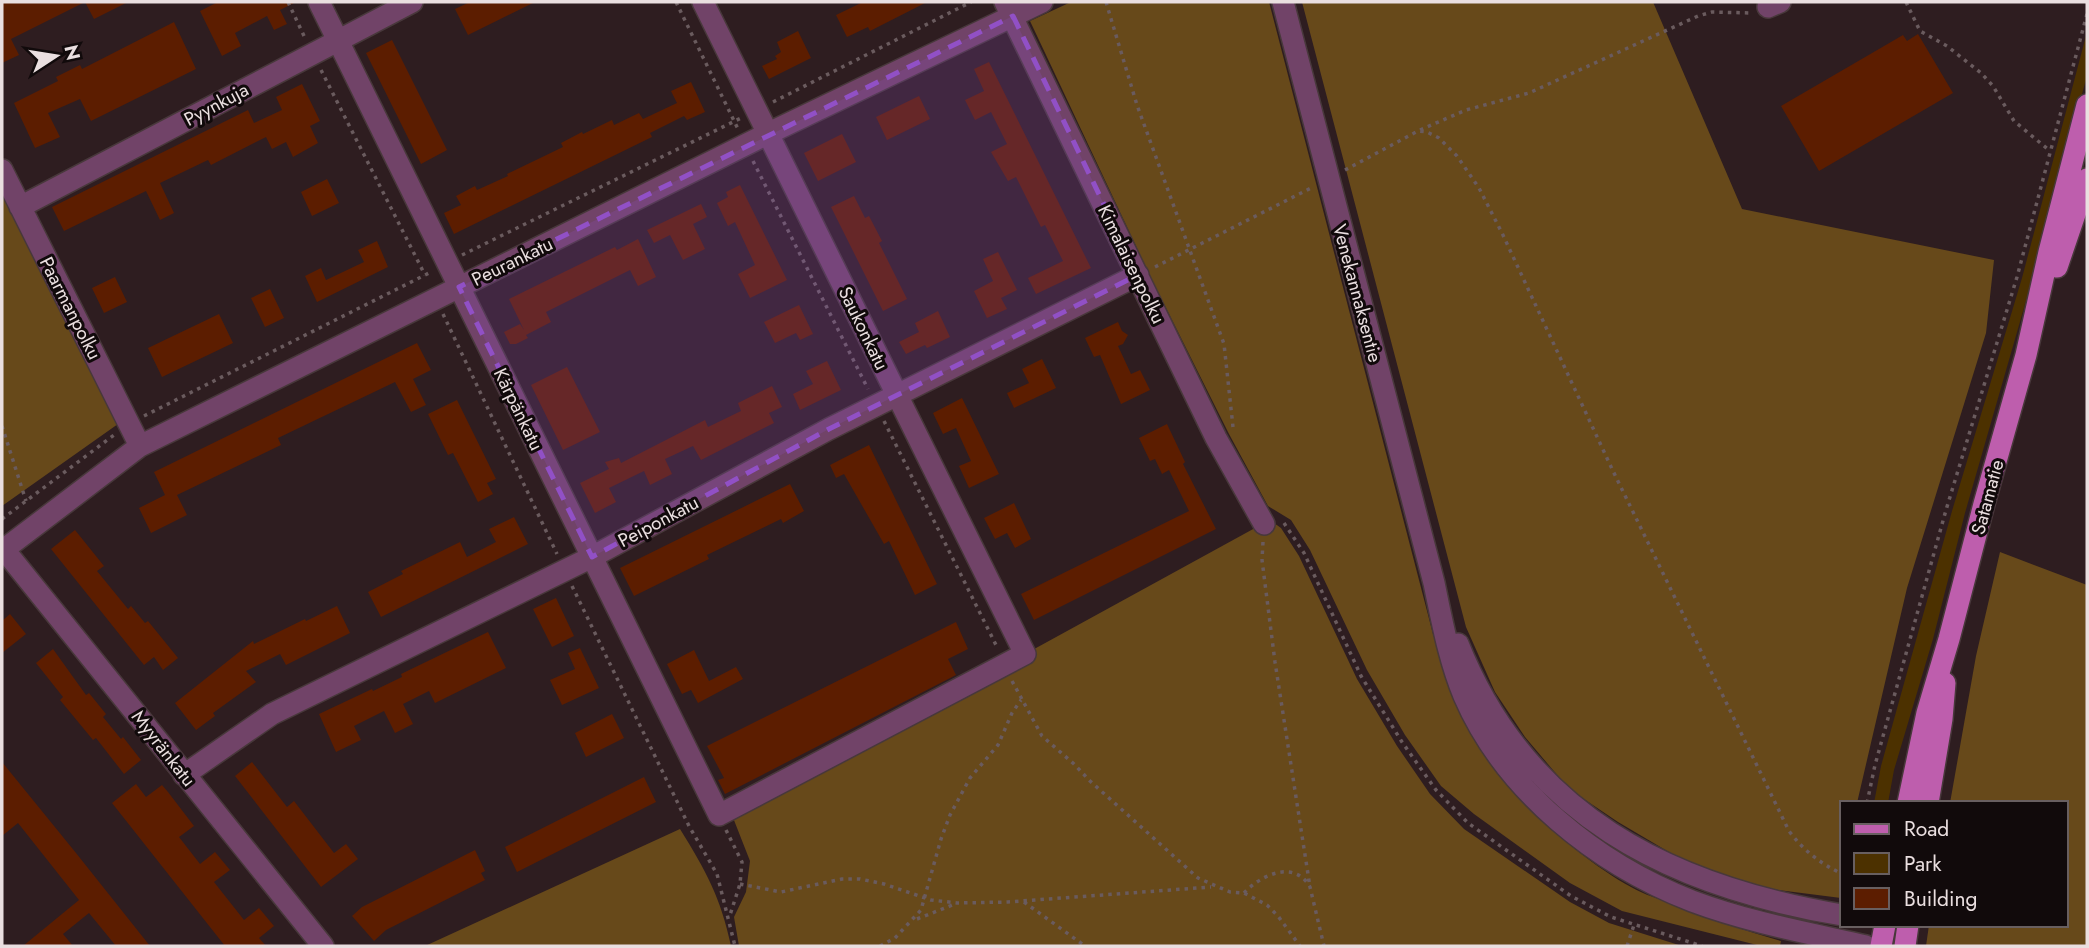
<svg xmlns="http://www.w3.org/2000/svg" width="2089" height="948" font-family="Jost,sans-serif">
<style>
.green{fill:#4c3100}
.forest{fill:#67491a}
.building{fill:#5c1d00}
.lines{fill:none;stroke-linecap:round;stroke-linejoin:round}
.minor-casing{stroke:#48383b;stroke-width:24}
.major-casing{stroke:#48383b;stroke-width:24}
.path{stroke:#6a5b5e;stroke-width:3.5;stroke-dasharray:3.5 5;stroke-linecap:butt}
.minor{stroke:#714368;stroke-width:21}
.major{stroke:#be5ead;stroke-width:21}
.marked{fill:#9150c6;fill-opacity:0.2;stroke:#9150c6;stroke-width:5;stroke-dasharray:14 9;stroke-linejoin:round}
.labels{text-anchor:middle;stroke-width:6;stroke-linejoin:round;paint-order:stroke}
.street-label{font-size:19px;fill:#eadfe0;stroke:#110a0b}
</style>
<rect width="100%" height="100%" fill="#2e1d20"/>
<!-- green -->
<path class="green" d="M2087,32V76L2064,159L2055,184L2032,280L1965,513L1933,639L1894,770L1888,803H1874L1881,766L1952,511L2022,278Z"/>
<!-- forest -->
<path class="forest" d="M1071,2H1269L1433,634C1444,666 1454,698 1469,729C1497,786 1575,856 1631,887C1644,895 1661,899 1675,905C1710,918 1745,931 1781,941L1780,946H1761L1622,911L1570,883L1474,814L1441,786L1405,735L1367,670L1310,550L1291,520L1268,506L1229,434L1152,280L1030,21Z
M1302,2H1653L1742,209L1994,260L1986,333L1907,588L1857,803H1842L1841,898L1755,887L1679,858L1618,822L1569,789L1525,737L1495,692L1466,627Z
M2,194L118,424L2,506Z
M1274,523L1281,528L1299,556L1357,679L1397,746L1430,794L1464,829L1570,902L1609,923L1682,946H739L734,917L746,892L750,861L730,810L1003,666L1255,528Z
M2000,552L2087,585V946H1926L1929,925H2066V803H1950L1976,656Z
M680,829C706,871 721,898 731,946H425Z"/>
<!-- building -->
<path class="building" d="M2,2H128L94,19L85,2L11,39L19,55L2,63Z
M218,2H296L280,10L287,24L274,30L267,16L235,33L241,46L222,56L200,11Z
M470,2H535L468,35L455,9Z
M863,2H927L870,31L868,27L847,37L836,15Z
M174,22L196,69L91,121L80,99L48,113L60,137L35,148L14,103L58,81L56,77L80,65L82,69Z
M798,31L811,58L769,79L762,66L777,59L775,56L781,52L777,42Z
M1918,34L1953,93L1819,171L1781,106L1903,35L1907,41Z
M392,40L447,150L421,164L366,53Z
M989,62L1091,268L1036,294L1028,278L1063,261L1045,225L1041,227L1016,177L1008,181L991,152L1007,144L991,112L975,120L965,100L984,91L974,69Z
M691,82L705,112L687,120L684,116L650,133L652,137L454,234L444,213L461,205L456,196L475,186L477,190L508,176L507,174L563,147L561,143L582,132L583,134L612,120L614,125L639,113L643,119L677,103L671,91Z
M302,84L320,121L310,126L318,143L293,157L286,142L272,149L266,137L211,165L208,160L160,183L174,213L160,220L146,191L64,231L52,207L248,110L254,123L282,110L276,97Z
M919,96L930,119L887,140L876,117Z
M842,134L856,162L818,181L804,153Z
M327,179L339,203L312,216L301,192Z
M740,185L787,280L750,298L738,274L755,265L735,222L728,226L717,203L728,197L726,192Z
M854,196L865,218L869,216L882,241L879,243L907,299L883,311L831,207Z
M701,204L707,217L693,224L705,249L683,260L670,235L654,243L647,230Z
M638,239L656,277L638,286L630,270L546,312L551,322L526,335L528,338L516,344H510L504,332L520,324L524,330L509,299L615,247L617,250Z
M377,241L388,267L317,302L305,276L321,268L326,280L364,262L358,250Z
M998,252L1017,290L1001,298L1007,309L987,318L974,291L993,281L983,259Z
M115,277L127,302L104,313L92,288Z
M270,289L284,318L265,327L251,298Z
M799,305L813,334L800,340L796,333L775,343L764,322Z
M938,311L950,337L927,348L925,345L906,354L899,342L919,332L915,323Z
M219,314L233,343L162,377L148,348Z
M1118,322L1122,331L1128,335L1123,344L1118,346L1131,374L1140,370L1150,390L1121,404L1100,355L1094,357L1085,338Z
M417,343L431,370L413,379L426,405L411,412L395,382L278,438L281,445L177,495L187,515L151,533L139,508L165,495L154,472Z
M1042,359L1056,388L1014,408L1007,393L1029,383L1022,369Z
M827,361L841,390L800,410L793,394L813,384L806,371Z
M567,367L600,432L563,450L531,385Z
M772,386L782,407L769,413L774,423L701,460L693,446L665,459L672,474L650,485L644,471L609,488L616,502L595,513L580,483L609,469L605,462L619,458L621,463L705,420L708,427L741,411L738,403Z
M962,398L999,474L969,488L959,466L971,461L956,428L943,434L933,413Z
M457,400L496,479L487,483L493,494L478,502L453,453L448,455L428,414Z
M1167,424L1185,462L1183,464L1216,529L1034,620L1021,594L1189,511L1169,470L1162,474L1155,459L1150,461L1139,438Z
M869,445L937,584L915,595L889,541L884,544L844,474L836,478L830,465Z
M790,484L804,511L783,523L781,519L707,555L709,559L634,596L620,568Z
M1014,503L1031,539L1015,548L1007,533L995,539L984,518Z
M514,517L528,544L381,617L368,592L403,574L401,571L460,542L467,557L496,542L489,529Z
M75,530L104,566L97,571L128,609L131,606L145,623L148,621L178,658L163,670L154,657L144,665L51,549Z
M556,598L574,636L552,647L533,609Z
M337,606L350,633L286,665L280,654L246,671L256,682L213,713L215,716L196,730L175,703L253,641L254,644L305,619L306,621Z
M10,614L26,634L2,653V621Z
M956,622L968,649L948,659L956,675L725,794L718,780L724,778L707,746Z
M488,632L506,668L435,703L429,691L403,704L413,724L395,733L384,711L354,726L361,740L336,752L319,714L372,689L373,691L402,677L401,674Z
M580,648L599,688L562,705L550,680L575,669L568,653Z
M53,649L86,695L89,693L106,714L103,717L121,739L123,737L141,760L124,774L96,738L93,740L60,700L63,697L36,663Z
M694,650L709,681L736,667L743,679L698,703L691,690L682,694L667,664Z
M612,714L624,738L586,757L575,733Z
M2,762L76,853L150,946H116L89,913L63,934L73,946H23L79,900L18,823L2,836Z
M252,762L287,807L294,801L334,853L346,844L358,859L321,887L235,776Z
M644,777L656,802L517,872L505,847Z
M136,784L146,797L162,785L168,792L194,826L179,837L200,864L215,852L230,870L214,882L244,920L259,908L274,926L259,938L266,946H225L112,803Z
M475,850L485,871L481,873L485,880L386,930L374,941L352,916L362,907Z"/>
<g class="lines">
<defs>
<path id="minor" d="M319,2L719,815L1025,654L703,2
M1005,2L1216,438L1264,524
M1283,2L1434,583C1442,621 1449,660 1464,696C1505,791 1597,864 1692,901C1748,922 1808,933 1866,946
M1768,7L1780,2
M2,170L140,446
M20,207L412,2
M2,547L323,946
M2,551L140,446L767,134L1042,2
M1458,644C1526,815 1669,886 1842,915
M184,775L272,714L592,557L829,429L1138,275"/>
<path id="major" d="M2057,267L2087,179
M1908,803L1927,713L1949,639L1984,504L2026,355L2049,252L2087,105
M1928,803L1942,719L1945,683
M1881,946L1885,925
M1905,946L1908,925"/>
</defs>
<!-- minor casing -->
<use href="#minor" class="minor-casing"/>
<!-- major casing -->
<use href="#major" class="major-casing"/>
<!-- path -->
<path class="path" d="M288,2L305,38
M676,2L738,129
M1106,2L1137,105L1224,344L1233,427
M1906,2L1920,31L1947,46L1981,73L1993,86L2014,121L2050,151
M321,70L425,275
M773,102L971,2
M1420,130L1466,110L1529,93L1698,16L1712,12L1752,13
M753,161L868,389
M1345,170L1418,131L1427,132L1439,138L1457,156L1479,188L1502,233L1613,471L1789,831C1804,851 1820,863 1842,874
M462,255L741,118
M1155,267L1311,188
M443,314L557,554
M144,416L431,272
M884,421L998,649
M2,426L26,501
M2,519L114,435
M1284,523L1304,553L1361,676L1402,742L1436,790L1468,823L1571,896L1611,917L1702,946
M1263,542L1262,560L1275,662L1310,887
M572,586L689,826L717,874L735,946
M1012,681L1042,736L1074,764L1090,781L1198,878L1230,892L1244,893L1267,905L1278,916L1300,946
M1867,803L1875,765L1946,510L2017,277L2087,14
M726,830L742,862L740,884L730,915
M740,884L781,892L842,879H860L884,884L931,900L957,903L1008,902L1211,887
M1244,893C1261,875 1294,859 1310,887L1324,946
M1024,902L1085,946
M917,919L955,904
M880,946L895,938L921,910L941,839L950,815L970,778L998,745L1012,713L1021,700
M1627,946L1634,925"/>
<!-- minor -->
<use href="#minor" class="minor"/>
<!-- major -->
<use href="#major" class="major"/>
</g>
<!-- marked area -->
<path class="marked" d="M1013,16L1138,275L829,429L592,557L459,287Z"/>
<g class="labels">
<!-- street labels -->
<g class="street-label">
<text transform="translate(216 104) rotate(-28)" y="7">Pyynkuja</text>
<text transform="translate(512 261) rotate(-26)" y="7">Peurankatu</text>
<text transform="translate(1132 264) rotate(64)" y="7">Kimalaisenpolku</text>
<text transform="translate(1358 293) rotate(75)" y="7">Venekannaksentie</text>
<text transform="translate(71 308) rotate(63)" y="7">Paarmanpolku</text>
<text transform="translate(864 328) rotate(64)" y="7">Saukonkatu</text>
<text transform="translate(519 409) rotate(64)" y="7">Kärpänkatu</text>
<text transform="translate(1987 497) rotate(-75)" y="7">Satamatie</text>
<text transform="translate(658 521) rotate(-28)" y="7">Peiponkatu</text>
<text transform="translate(164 748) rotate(52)" y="7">Myyränkatu</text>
</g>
</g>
<!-- border -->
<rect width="2089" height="948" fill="none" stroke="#eadfe0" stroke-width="7"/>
<!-- legend -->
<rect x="1840" y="801" width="228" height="126" fill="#110a0b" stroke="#685f60" stroke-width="2"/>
<rect x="1854" y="824" width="35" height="10" fill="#be5ead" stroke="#685f60" stroke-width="2"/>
<text x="1904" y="836" font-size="21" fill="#eadfe0">Road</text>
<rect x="1854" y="853" width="35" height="21" fill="#4c3100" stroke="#685f60" stroke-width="2"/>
<text x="1904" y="871" font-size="21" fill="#eadfe0">Park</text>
<rect x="1854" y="888" width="35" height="21" fill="#5c1d00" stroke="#685f60" stroke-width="2"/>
<text x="1904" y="906" font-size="21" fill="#eadfe0">Building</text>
<!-- north arrow -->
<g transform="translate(56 56) rotate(78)" stroke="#110a0b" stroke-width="5" paint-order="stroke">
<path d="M0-5L12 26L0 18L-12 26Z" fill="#eadfe0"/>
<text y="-10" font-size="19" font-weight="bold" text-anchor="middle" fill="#eadfe0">N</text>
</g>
</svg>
